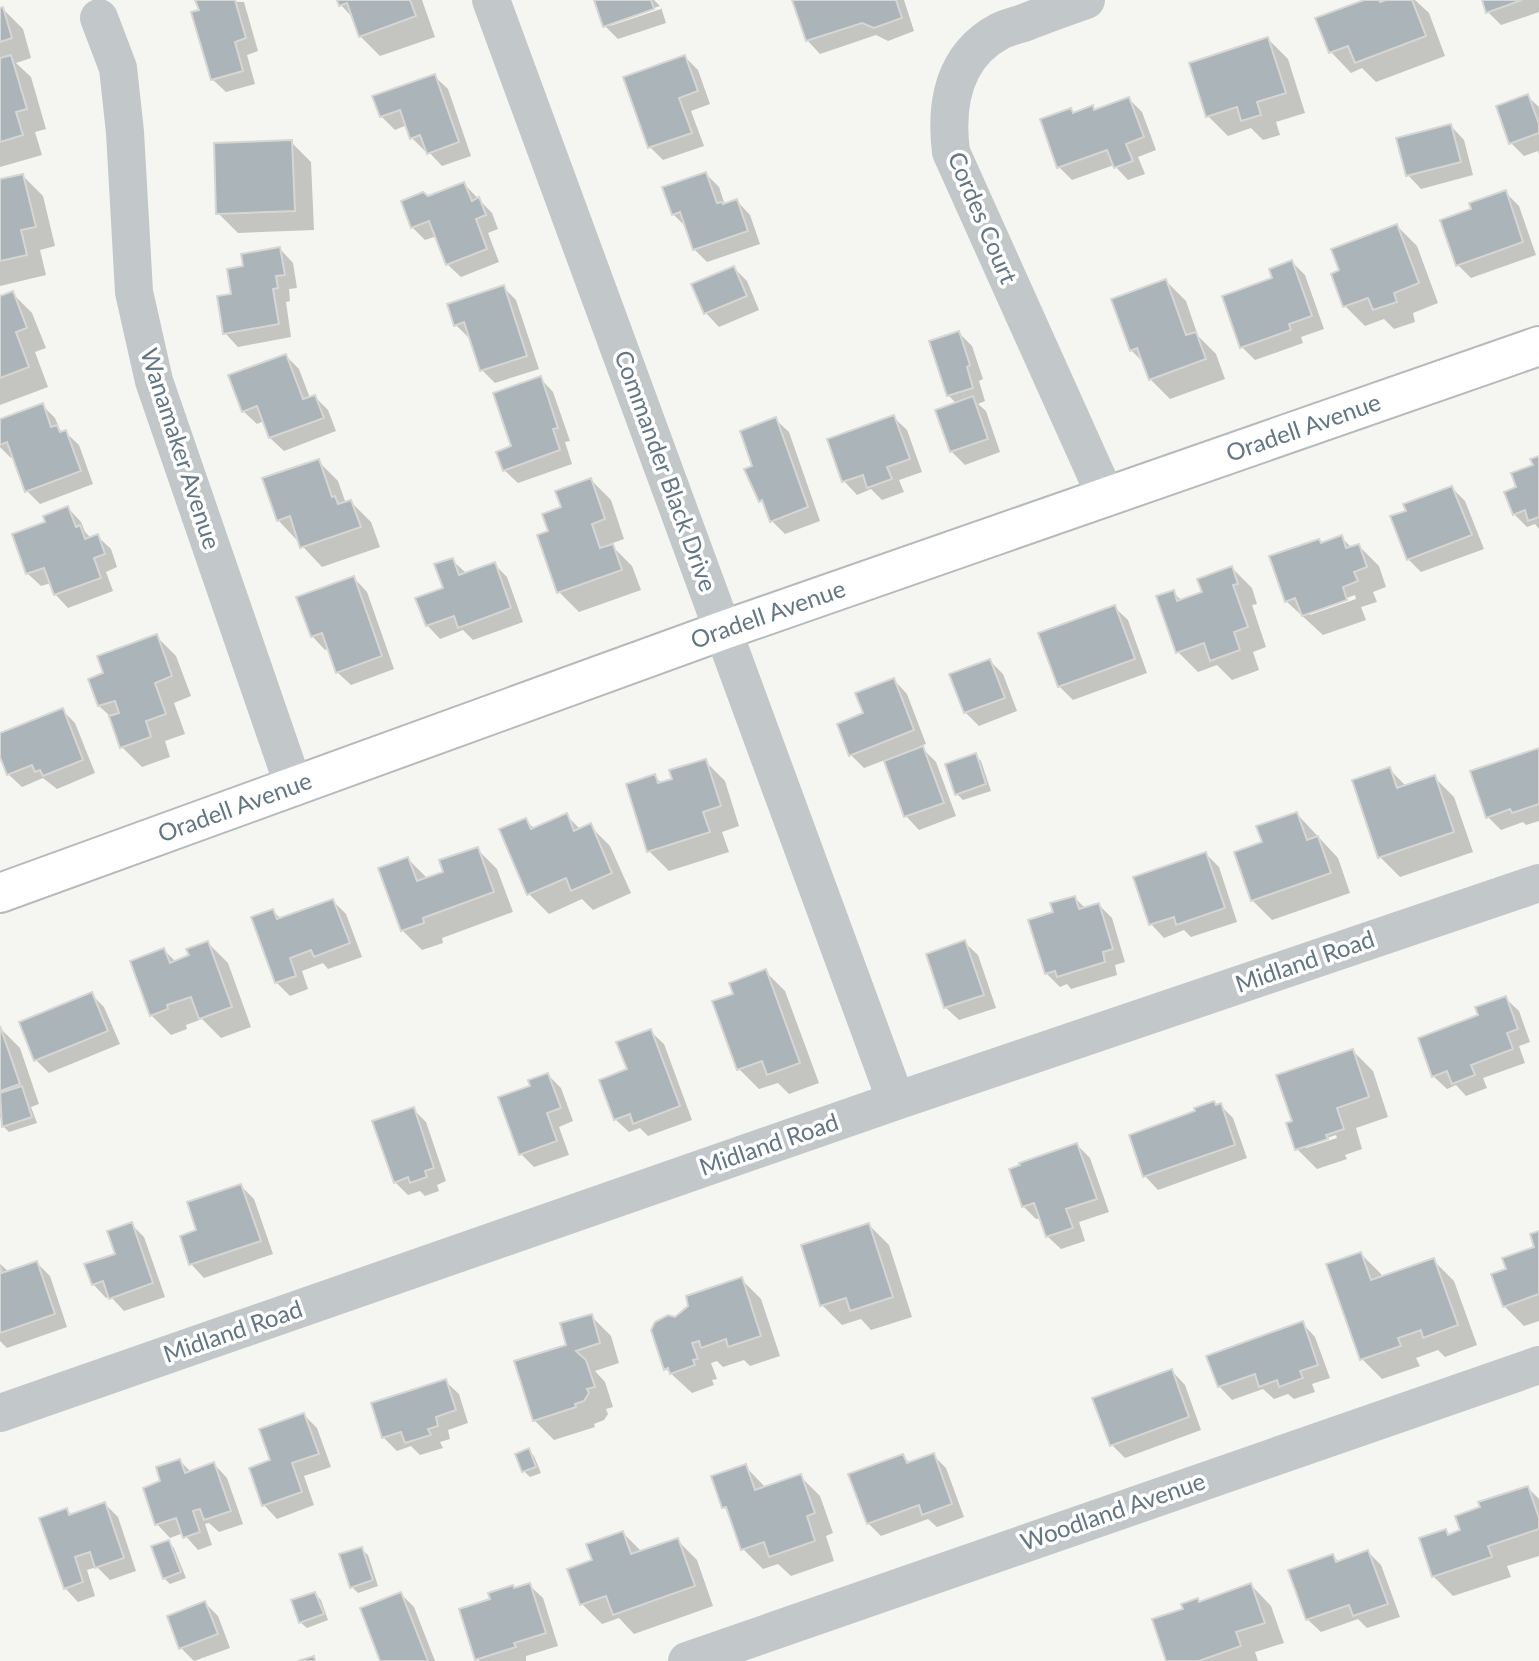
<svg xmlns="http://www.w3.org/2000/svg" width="1539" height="1661" font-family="Lato,sans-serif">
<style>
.shadow{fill:#0003;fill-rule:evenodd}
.building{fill:#abb4b8;stroke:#d6d6d4;stroke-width:2}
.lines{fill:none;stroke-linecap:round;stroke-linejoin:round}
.major-casing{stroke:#b5babd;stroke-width:42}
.minor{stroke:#c2c7c9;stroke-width:38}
.major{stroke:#fff;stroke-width:38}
.labels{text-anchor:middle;stroke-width:7;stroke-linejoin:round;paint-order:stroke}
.street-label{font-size:24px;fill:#627784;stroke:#fff}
</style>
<rect width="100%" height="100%" fill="#f5f5f1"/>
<!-- shadow -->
<path class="shadow" d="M197,0L244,2L258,51L247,55L255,84L226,92L212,79Z
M339,0H422L435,37L380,56L360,36L354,19L341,5Z
M596,0H654L660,6L610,22V26L661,9V7L666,23L618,39L605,26Z
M798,0H904L914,31L888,41L876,35L820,54L807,40Z
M1369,0H1380L1383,3L1391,0H1415L1429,13L1445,56L1376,82L1362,68L1351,73L1331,52L1318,19Z
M1483,0H1539V12L1501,25L1488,12Z
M3,9L23,29L31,58L16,63L31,77L46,129L35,132L42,155L0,167V10Z
M1268,39L1288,59L1305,113L1276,122L1280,135L1263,140L1251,128L1228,136L1208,116Z
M685,57L698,70L710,104L691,111L704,146L663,160L650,147Z
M434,76L448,89L471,156L442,166L427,150L425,151L412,138L407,125L395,130L381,116Z
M1527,96L1539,107V155L1538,151L1524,156L1511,143Z
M1129,99L1142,112L1156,150L1138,157L1145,174L1128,180L1114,165L1072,180L1059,167L1071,110L1075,114L1092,107L1096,111Z
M1451,126L1464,140L1473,175L1421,189L1408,175Z
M291,142L311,162L314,230L238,233L218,213Z
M706,174L719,187L725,205L737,201L750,215L760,244L707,262L694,249L687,228L673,214Z
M23,176L43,196L55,246L40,250L46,275L0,286V181Z
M464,184L492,213L498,229L488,233L499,262L461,277L447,264L437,236L425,240L412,227L428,197Z
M1505,192L1519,206L1536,255L1471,278L1458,265Z
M1397,226L1417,246L1438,303L1413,313L1415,322L1394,329L1384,319L1365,326L1345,306L1341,271Z
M280,249L293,263L297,288L289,289L290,301L286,302L291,337L238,347L225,333L233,295L245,268Z
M1292,262L1305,275L1324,329L1301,337L1303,343L1255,360L1242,347L1274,279Z
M734,268L747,281L759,310L719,327L706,313L694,285Z
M1166,281L1186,301L1198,336L1216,354L1225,379L1170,399L1150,379L1145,364L1131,350Z
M503,287L516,300L539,369L495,383L482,370L471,337L469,338L456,325Z
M12,293L32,313L46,348L35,352L48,387L0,405V298Z
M959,333L972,346L983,379L979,381L985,401L978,404L986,411L1000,452L965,465L951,451L957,404L948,395Z
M286,356L299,369L310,398L315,397L328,410L336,431L284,451L270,438L264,421L257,424L243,411Z
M540,378L553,392L570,441L565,442L572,464L518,483L504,470Z
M42,405L55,418L60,430L62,433L65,432L79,445L93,484L40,504L27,491L14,457L11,458L0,447V421Z
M893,417L907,430L922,472L899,480L904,492L882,500L871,489L857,495L844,481L829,440Z
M775,419L789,432L820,521L785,534L772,521L767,507L760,501Z
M1539,458V529L1535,524L1527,527L1514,514L1518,488Z
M318,461L338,481L346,504L351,502L371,522L380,547L322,567L278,520Z
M591,480L611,500L624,539L610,544L632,566L641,590L579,612L559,592L550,532L563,508Z
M1452,488L1465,501L1484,549L1421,572L1408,559Z
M68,508L81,522L85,532L91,538L97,536L111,549L117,567L106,572L113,591L68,608L55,594L51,583L41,586L27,573L47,523Z
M1341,537L1352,548L1359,546L1379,566L1386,587L1373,592L1377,602L1361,607L1366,620L1323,635L1286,601L1319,541L1322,544ZM1355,595L1356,599L1310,615L1307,612Z
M452,560L466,573L494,564L507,577L523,622L473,640L463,630L440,639L427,625L446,589Z
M1232,568L1252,588L1257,604L1252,605L1266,647L1253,652L1259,670L1232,680L1217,665L1198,672L1178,652L1173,592L1182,601L1204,593Z
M354,578L367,592L394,669L351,685L337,672L329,648L325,650L312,636Z
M1114,607L1128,620L1147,673L1073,700L1059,686Z
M156,636L176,656L191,696L174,703L185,734L165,741L170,757L142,767L122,747L111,717L99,706L105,674Z
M990,661L1003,674L1017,711L979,726L965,712Z
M894,680L907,694L926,744L920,746L936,762L956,816L919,830L906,816L885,760L864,768L851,755L865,714Z
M62,710L75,723L95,773L57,789L43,778L22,787L8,774L0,752V735Z
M1539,750V821L1526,825L1523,822L1501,830L1488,817Z
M975,755L981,761L991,791L963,800L957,794Z
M705,761L725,781L739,826L722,832L729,852L669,871L649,851L655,776L662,784L674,780Z
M1389,769L1407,787L1434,777L1454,797L1473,852L1400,877L1380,857Z
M1297,814L1338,858L1350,893L1272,920L1252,900Z
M566,815L581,830L590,826L610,846L631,893L593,910L582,899L549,914L529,894L525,820L535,829Z
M477,849L497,869L513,912L442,938L443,943L422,950L402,930L408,859L428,879L446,873Z
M1206,854L1219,867L1237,922L1191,937L1184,930L1164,938L1151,924Z
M1075,898L1086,909L1099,905L1112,918L1125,962L1115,965L1117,975L1071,989L1067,984L1060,987L1046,973L1055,913Z
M333,901L346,914L362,957L328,969L323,963L302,971L308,989L290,996L277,983L253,918L273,911L282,920Z
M964,942L978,955L996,1008L959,1020L945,1007Z
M208,943L228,963L251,1027L221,1038L202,1019L186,1025L187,1029L171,1035L151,1015L164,950L176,962L191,956Z
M765,971L785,991L819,1083L789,1094L778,1083L759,1089L739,1069L735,995Z
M91,994L104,1007L120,1044L49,1073L36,1060Z
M1505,998L1519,1011L1530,1042L1519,1046L1525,1063L1483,1078L1487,1088L1466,1096L1456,1085L1447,1089L1433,1076L1480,1016Z
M0,1028L20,1048L39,1104L31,1107L37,1123L9,1132L3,1126L0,1116Z
M650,1031L664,1044L692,1120L648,1136L640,1128L629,1132L615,1119L629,1070Z
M1353,1051L1373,1071L1388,1117L1356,1128L1362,1149L1345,1155L1347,1159L1317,1169L1297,1149L1294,1123ZM1336,1135L1337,1138L1306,1148V1145Z
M548,1075L561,1088L573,1121L559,1127L569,1155L534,1167L521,1154L533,1087Z
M1220,1105L1233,1118L1247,1158L1158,1190L1145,1176L1131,1136Z
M413,1109L426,1122L446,1181L437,1185L439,1191L425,1196L420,1191L408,1195L395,1182Z
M1077,1145L1090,1158L1109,1212L1079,1222L1085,1241L1061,1249L1047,1236L1041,1218L1036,1219L1023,1206Z
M241,1186L254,1199L273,1254L204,1278L191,1264L182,1237L199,1231Z
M131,1224L144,1237L165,1297L124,1311L110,1296L106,1298L93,1284L118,1255Z
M869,1225L889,1245L912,1317L871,1330L861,1319L842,1325L822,1305Z
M1539,1233V1321L1524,1326L1504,1306L1508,1270L1537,1248Z
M1361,1254L1381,1274L1382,1278L1434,1261L1454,1281L1477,1345L1445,1357L1438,1350L1416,1358L1420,1366L1382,1379L1362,1359L1328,1265Z
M37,1263L50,1276L67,1327L7,1348L0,1341V1264L9,1272Z
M741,1279L761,1299L780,1356L750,1366L744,1360L723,1367L717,1361L711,1363L717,1379L712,1380L714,1385L692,1393L666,1369L675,1318L690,1307Z
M591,1316L611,1336L619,1363L595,1371L605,1382L613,1407L606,1409L608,1414L604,1420L594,1424L595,1427L554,1440L534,1420L569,1346Z
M1302,1323L1315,1337L1330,1378L1312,1384L1315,1392L1294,1399L1288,1394L1274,1399L1263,1389L1232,1400L1219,1386Z
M1172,1371L1185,1385L1201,1430L1125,1458L1112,1445Z
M445,1381L459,1394L468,1423L448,1430L450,1439L440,1442L443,1448L420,1455L411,1446L397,1451L384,1438L373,1404Z
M304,1415L317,1428L331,1467L304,1476L314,1505L277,1519L264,1505Z
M528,1450L534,1456L541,1473L530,1477L524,1471Z
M933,1455L946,1468L964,1517L937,1527L928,1519L881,1536L868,1523L903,1456L910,1463Z
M180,1461L191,1472L214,1464L227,1478L243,1524L219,1532L209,1523L205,1524L212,1545L198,1550L183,1533L170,1538L157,1524L145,1489L162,1482Z
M745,1466L766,1488L800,1476L820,1496L833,1533L826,1536L834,1561L791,1576L778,1564L763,1569L743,1549L730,1513L724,1507Z
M1528,1488L1539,1499V1556L1507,1566L1511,1577L1453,1596L1433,1576L1445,1531L1450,1536L1462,1531Z
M105,1504L118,1517L136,1571L110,1580L97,1567L87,1570L95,1596L78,1602L65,1588L67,1510L72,1515Z
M623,1533L642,1552L677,1540L697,1560L713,1606L634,1634L619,1618L602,1624L582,1604L570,1570L594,1561Z
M168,1542L174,1548L186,1578L170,1584L164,1578Z
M361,1549L368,1555L378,1586L358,1593L352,1587Z
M1368,1552L1381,1565L1400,1617L1367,1628L1358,1619L1321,1632L1307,1619L1333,1556L1339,1562Z
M529,1585L543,1598L558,1646L526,1656V1661H479L462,1610L493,1600L513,1587L516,1589Z
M1251,1585L1271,1606L1284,1643L1255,1652L1258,1661H1168L1185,1610L1197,1600L1201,1603Z
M315,1594L321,1600L328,1620L307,1628L300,1622Z
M401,1594L414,1607L435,1661H382Z
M205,1603L218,1616L230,1648L194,1661L181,1648Z"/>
<!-- building -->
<path class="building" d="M195,0H235L246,38L235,42L243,71L211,80L191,12L199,10Z
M337,0H410L416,16L359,37L347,3L339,6Z
M594,0H651L654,9L603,27Z
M792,0H896L902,18L874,28L862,23L806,41Z
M1364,0H1379L1380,2L1386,0H1412L1426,36L1355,63L1348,46L1329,53L1315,18Z
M1482,0H1522L1486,13Z
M3,7L12,38L0,42V8Z
M1268,37L1286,93L1257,102L1261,115L1241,121L1237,107L1206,117L1189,63Z
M11,55L27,109L16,112L23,135L0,142V58Z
M685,55L698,91L679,98L692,133L648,148L623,77Z
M435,74L459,142L427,154L420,135L410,139L400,110L380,117L372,96Z
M1528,94L1539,124V133L1509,144L1496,106Z
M1129,97L1144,137L1126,144L1133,161L1114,168L1107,150L1057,168L1040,119L1071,108L1073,113L1093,105L1094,110Z
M1451,124L1461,162L1406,176L1396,138Z
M292,140L295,211L216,214L214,143Z
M706,172L717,203L722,202L723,204L737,199L748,231L693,250L680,212L672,215L662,187Z
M23,174L36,227L21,230L27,255L0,261V179Z
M464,182L472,201L479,197L486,215L476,219L487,249L446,265L429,221L411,228L401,201L423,192L428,196Z
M1506,190L1523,242L1456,266L1440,220L1471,209L1469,203Z
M1397,224L1419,283L1394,293L1397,302L1373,310L1368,298L1343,307L1331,274L1339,270L1331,249Z
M280,247L285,275L276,276L278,288L273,289L279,324L223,334L217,296L231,294L227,269L243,266L241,254Z
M1292,260L1312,316L1289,324L1291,330L1240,348L1222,296L1272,278L1269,269Z
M734,266L747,296L704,314L691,284Z
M1166,279L1186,335L1196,332L1206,359L1149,380L1137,348L1130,351L1111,299Z
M504,285L527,356L480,371L464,322L454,326L447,304Z
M13,291L27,328L16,332L29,367L0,378V296Z
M959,331L970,365L967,367L973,388L947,396L929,341Z
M286,354L303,399L315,395L324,418L269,438L257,406L242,412L228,375Z
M541,376L558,428L553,429L560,450L503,471L496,452L511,446L493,393Z
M973,396L988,439L950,452L935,410Z
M43,403L51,427L57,425L60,432L66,430L81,471L25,492L7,442L0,445V419Z
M894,415L910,459L887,467L892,479L867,488L863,475L842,482L827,439Z
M776,417L808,507L770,522L762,500L759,502L744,469L752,466L740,431Z
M1539,456V517L1528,521L1525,510L1513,515L1504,492L1516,487L1511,473L1533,465L1530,459Z
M319,459L332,497L335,496L338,504L351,500L361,527L300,548L290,516L277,521L262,478Z
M591,478L605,519L592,524L600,548L613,544L622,570L557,593L537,535L548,531L542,514L561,507L555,491Z
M1452,486L1472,535L1407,560L1390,516L1406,511L1403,504Z
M68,506L76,527L80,525L85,539L98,534L105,554L94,558L101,578L54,595L44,568L26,574L12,534L45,522L43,516Z
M1342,535L1346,548L1359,544L1367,567L1354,572L1358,581L1343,587L1347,600L1302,616L1295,598L1285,602L1269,556L1319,539L1321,543Z
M453,558L459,575L495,562L511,608L458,628L454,616L426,626L415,598L443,588L434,564Z
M1232,566L1238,584L1233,585L1248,627L1234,632L1240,650L1210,661L1204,643L1176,653L1156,596L1174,590L1177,601L1202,592L1197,579Z
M354,576L382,656L336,673L322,633L311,637L296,597Z
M1115,605L1135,659L1058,687L1038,633Z
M157,634L172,676L155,683L166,714L146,721L151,737L120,748L109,716L119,713L115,701L98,706L88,679L103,673L97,656Z
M990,659L1005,698L964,713L949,674Z
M894,678L914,730L849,756L837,724L863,713L855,693Z
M63,708L83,760L43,776L40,770L35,772L32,765L7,775L0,757V733Z
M923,746L944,803L904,817L884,761Z
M1539,748V804L1512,813L1510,809L1486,818L1470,771Z
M976,753L986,784L955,795L945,764Z
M706,759L721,806L703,812L710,832L647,852L626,784L655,774L658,783L672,779L669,770Z
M1390,767L1397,788L1435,775L1454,832L1378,858L1352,780Z
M1297,812L1307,840L1318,836L1331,873L1251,901L1234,852L1262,842L1256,826Z
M567,813L574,831L591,823L612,873L571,891L566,878L527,895L499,829L526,818L531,829Z
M478,847L494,892L423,918L424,923L401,931L378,868L408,857L417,881L443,872L439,860Z
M1206,852L1225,908L1176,925L1174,917L1149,925L1133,877Z
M1075,896L1079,909L1099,903L1113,949L1103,952L1105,962L1057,977L1055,971L1045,974L1028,920L1053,912L1050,903Z
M333,899L350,943L314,957L311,950L290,958L296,976L275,983L251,917L273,909L277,919Z
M965,940L984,995L944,1008L926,954Z
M208,941L232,1007L199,1019L191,997L167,1005L168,1009L150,1016L130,961L164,948L170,963L189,955L186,949Z
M766,969L800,1063L767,1075L762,1061L737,1070L712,1001L733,994L729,983Z
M92,992L108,1031L34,1061L19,1022Z
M1506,996L1518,1029L1507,1033L1513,1049L1471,1065L1475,1075L1452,1084L1447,1071L1432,1077L1418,1038L1478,1015L1475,1007Z
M0,1026L20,1084L0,1091Z
M651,1029L680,1106L633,1124L630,1114L614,1120L599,1080L627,1069L616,1042Z
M1353,1049L1369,1097L1337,1108L1344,1129L1326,1135L1328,1139L1295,1150L1286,1123L1292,1121L1276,1075Z
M548,1073L561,1108L547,1113L557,1141L519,1155L498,1097L530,1086L528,1080Z
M22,1086L32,1117L2,1127L0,1093Z
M1214,1101L1216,1105L1221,1103L1235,1145L1143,1177L1129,1135L1195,1111L1194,1108Z
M414,1107L434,1168L425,1171L427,1177L410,1183L408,1177L394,1183L372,1121Z
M1077,1143L1097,1199L1066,1209L1073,1228L1046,1237L1034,1203L1022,1207L1009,1169L1020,1165L1019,1163Z
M241,1184L261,1241L189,1265L180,1236L196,1230L187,1202Z
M132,1222L153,1283L109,1299L103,1281L92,1285L84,1264L115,1254L107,1231Z
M869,1223L893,1297L850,1311L846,1298L820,1306L801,1245Z
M1539,1231V1294L1503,1307L1491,1274L1506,1269L1502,1258L1534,1247L1530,1234Z
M1361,1252L1371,1280L1434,1258L1458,1325L1423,1338L1421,1330L1398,1338L1401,1346L1360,1360L1326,1264Z
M37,1261L55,1314L0,1333V1266L2,1273Z
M742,1277L761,1336L728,1347L726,1339L701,1348L699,1341L692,1343L698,1359L693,1360L695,1365L670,1374L668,1368L664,1370L651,1330L655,1322L668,1315L675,1317L688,1306L686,1296Z
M592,1314L600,1343L576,1351L586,1360L595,1387L587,1389L589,1393L584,1401L575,1404L576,1407L533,1421L514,1361L566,1345L560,1323Z
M1303,1321L1318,1365L1300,1371L1303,1378L1279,1387L1277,1380L1259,1387L1255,1374L1218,1387L1206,1356Z
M1172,1369L1189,1417L1110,1446L1092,1398Z
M446,1379L456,1410L436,1417L438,1426L428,1429L431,1435L405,1443L401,1432L382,1438L371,1403Z
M304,1413L319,1454L292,1463L302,1492L262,1506L249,1468L270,1460L259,1429Z
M529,1448L536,1467L522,1472L515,1454Z
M934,1453L952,1504L922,1515L919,1505L867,1524L848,1474L903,1454L907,1463Z
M180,1459L185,1473L214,1462L231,1511L204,1520L200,1509L193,1511L200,1532L183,1538L176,1518L155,1525L143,1488L160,1481L156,1467Z
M746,1464L755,1490L801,1474L815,1513L807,1516L815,1541L769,1557L764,1542L741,1550L726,1507L722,1508L711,1476Z
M1528,1486L1539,1518V1529L1488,1546L1492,1557L1432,1577L1419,1538L1446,1529L1448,1535L1460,1530L1455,1516L1480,1507L1478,1502Z
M105,1502L124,1558L95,1568L90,1552L75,1557L83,1582L64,1589L39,1518L67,1508L69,1515Z
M623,1531L631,1554L678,1538L695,1586L613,1615L606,1596L580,1605L567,1569L592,1560L586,1544Z
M169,1540L181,1572L163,1579L151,1546Z
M362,1547L373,1580L350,1588L339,1554Z
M1368,1550L1388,1604L1353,1616L1349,1605L1306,1620L1288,1570L1333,1554L1336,1562Z
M530,1583L546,1633L514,1643L516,1647L475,1660L459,1609L490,1599L488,1593L513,1585L514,1588Z
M1251,1583L1265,1623L1236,1632L1241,1646L1199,1661H1166L1152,1619L1183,1609L1181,1604L1198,1598L1199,1602Z
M315,1592L324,1614L299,1623L291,1600Z
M401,1592L428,1661H380L360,1608Z
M205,1601L218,1634L179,1649L167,1616Z
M314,1656L315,1661H298Z"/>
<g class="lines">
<defs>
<g id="major">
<path id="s1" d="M0,893L724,630L1539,346"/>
</g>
</defs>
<!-- major casing -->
<use href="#major" class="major-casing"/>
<!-- minor -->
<path class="minor" d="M491,0L896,1101
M1086,0C1066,7 1046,14 1026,22C1018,25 1008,27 1000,31C953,56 945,104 951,152L1106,497
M99,18L118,68L125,132L134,292L154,381L294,787
M0,1413L896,1101L1539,883
M687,1661L1539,1365"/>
<!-- major -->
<use href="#major" class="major"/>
</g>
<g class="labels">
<!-- street labels -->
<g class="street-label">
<text transform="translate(982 218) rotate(67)" y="8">Cordes Court</text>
<text dy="8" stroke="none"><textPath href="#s1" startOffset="1384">Oradell Avenue</textPath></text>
<text transform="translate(180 449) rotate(72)" y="8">Wanamaker Avenue</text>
<text transform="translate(665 471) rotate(70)" y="8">Commander Black Drive</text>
<text dy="8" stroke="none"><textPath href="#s1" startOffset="817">Oradell Avenue</textPath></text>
<text dy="8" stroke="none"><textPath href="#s1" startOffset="250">Oradell Avenue</textPath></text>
<text transform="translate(1305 962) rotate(-19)" y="8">Midland Road</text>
<text transform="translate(769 1145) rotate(-19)" y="8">Midland Road</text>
<text transform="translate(233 1332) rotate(-19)" y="8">Midland Road</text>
<text transform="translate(1113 1512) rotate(-19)" y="8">Woodland Avenue</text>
</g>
</g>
</svg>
